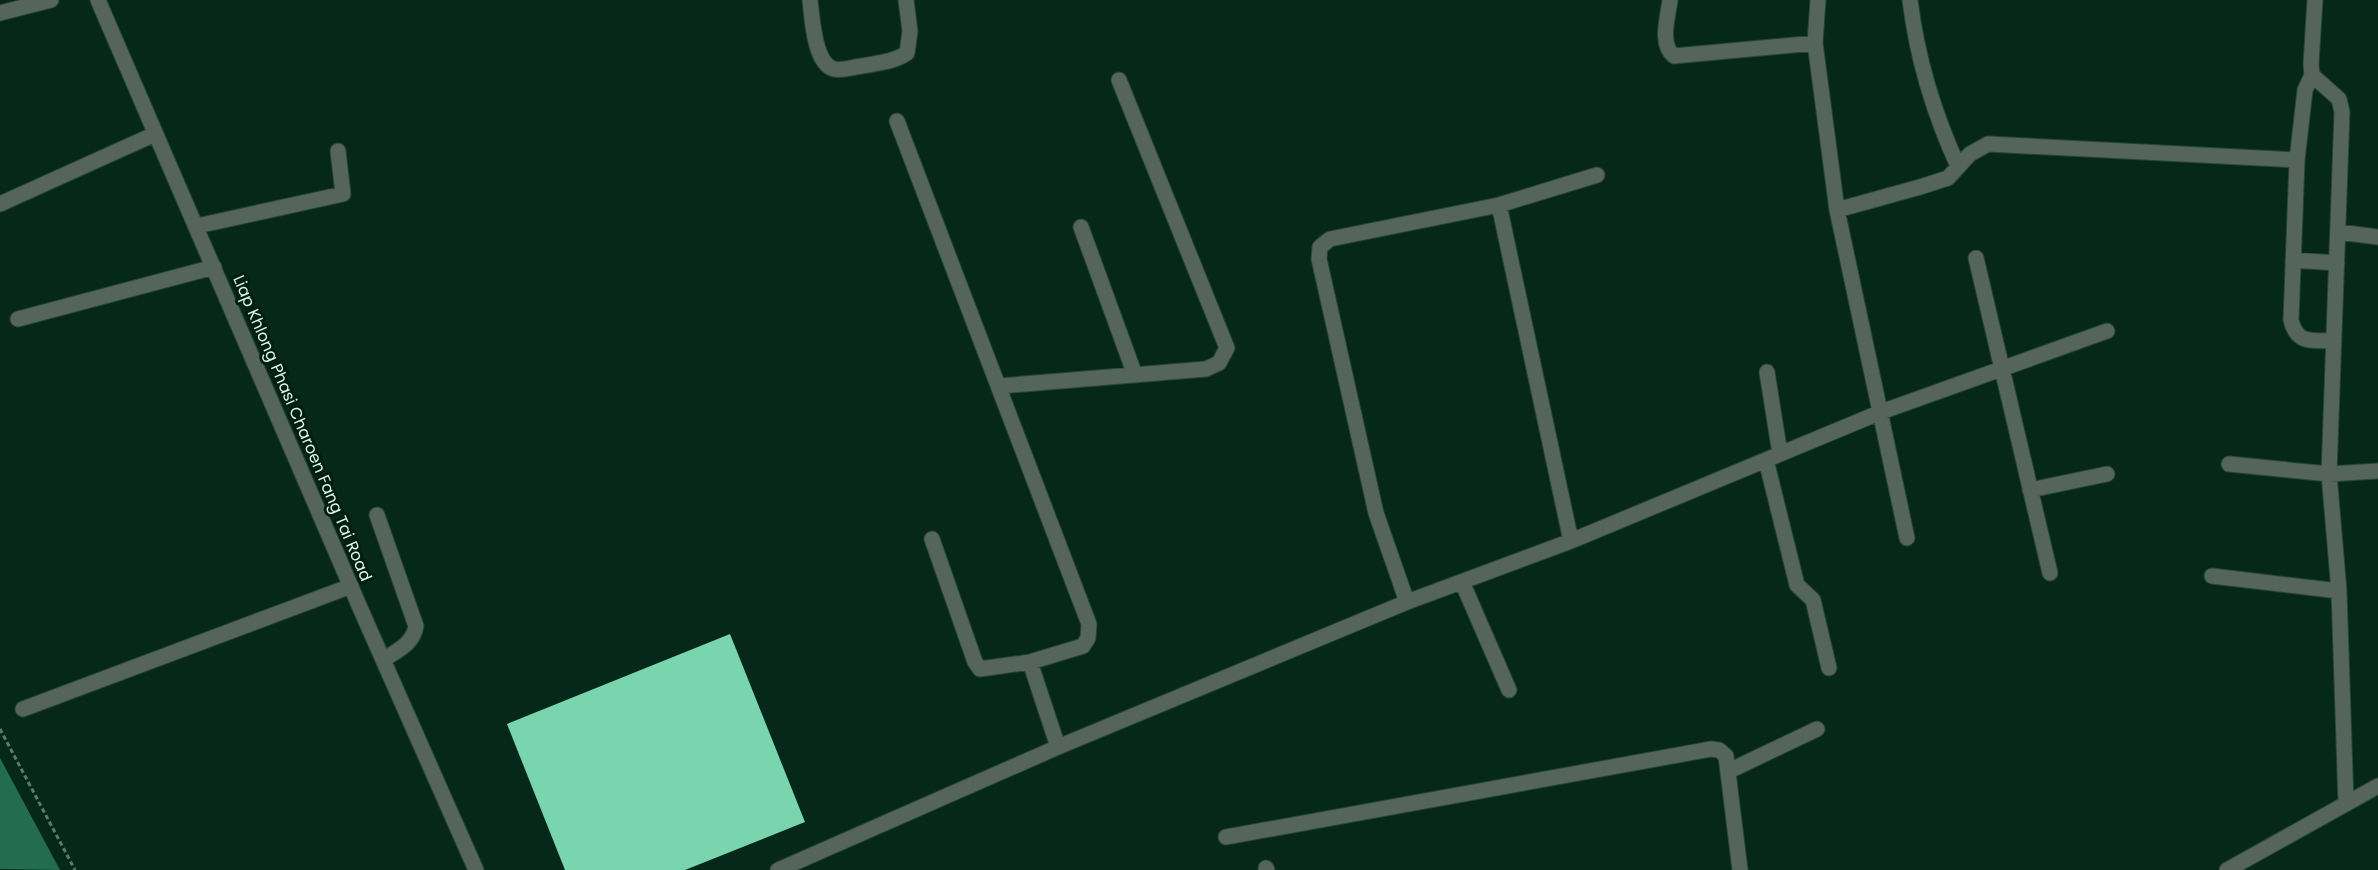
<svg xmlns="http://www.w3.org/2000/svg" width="2378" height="870" font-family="Poppins,sans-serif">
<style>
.water{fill:#236c50}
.building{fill:#78d5ad}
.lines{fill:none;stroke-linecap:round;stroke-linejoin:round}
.minor-casing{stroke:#254538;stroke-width:17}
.path{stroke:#5e7a6e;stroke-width:3;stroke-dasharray:4.5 3;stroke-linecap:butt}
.minor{stroke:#55645c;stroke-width:15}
.labels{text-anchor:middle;stroke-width:6;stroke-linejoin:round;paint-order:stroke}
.street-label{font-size:16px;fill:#e2f5eb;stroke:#001f12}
</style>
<rect width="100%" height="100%" fill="#06281b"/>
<!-- water -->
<path class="water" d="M0,758L60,870L0,869Z"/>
<!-- building -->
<path class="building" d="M730,634L805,822L685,870H565L507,724Z"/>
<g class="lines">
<defs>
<path id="minor" d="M98,0L361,610L476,870
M810,0C812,17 814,64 834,69C842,71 853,67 862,66C877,63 894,62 907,53L910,31L906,0
M1670,0C1668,17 1659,44 1674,56L1815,43
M1818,0L1815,43L1837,210L1907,538
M1910,0C1917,57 1934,114 1958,166
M2315,0L2311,64L2312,75L2339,99L2342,112L2329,474L2339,591L2346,804
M0,13L51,0
M2312,75L2305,90L2297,160L2291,320C2297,345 2312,340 2334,341
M897,121L1089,624L1088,638L1083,646L1030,662L1058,747
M0,204L155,134
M1499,205L1571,541
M1837,210L1920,187L1948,178L1970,154L1988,144L2297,160
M197,226L343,194L338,151
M1081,227L1135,375
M2339,232L2378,237
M1976,258L2050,573
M2293,260L2337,263
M18,319L214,267
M1767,372L1780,454
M999,386L1206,369L1219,363L1227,348L1119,80
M1766,460L1797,585L1813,600L1829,668
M2229,464L2329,474L2378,471
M2030,490L2107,474
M377,515L416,626C413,644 398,650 383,660
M932,539L975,662L980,669L1030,662
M2212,576L2339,591
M1462,582L1509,690
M1407,602L1376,513L1319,259L1320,247L1330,239L1499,205L1597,175
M23,709L351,586
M1729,771L1817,729
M1226,837L1711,749L1719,750L1726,756L1740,870
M1266,868L1267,870
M778,870L1058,747L1407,602L1571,541L1881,412L2107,331
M2227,870L2378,786"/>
</defs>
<!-- minor casing -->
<use href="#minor" class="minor-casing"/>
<!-- path -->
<path class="path" d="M0,729L75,870"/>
<!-- minor -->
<use href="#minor" class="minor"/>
</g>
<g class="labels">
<!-- street labels -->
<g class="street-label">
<text transform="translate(303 428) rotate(67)" y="6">Liap Khlong Phasi Charoen Fang Tai Road</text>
</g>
</g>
</svg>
